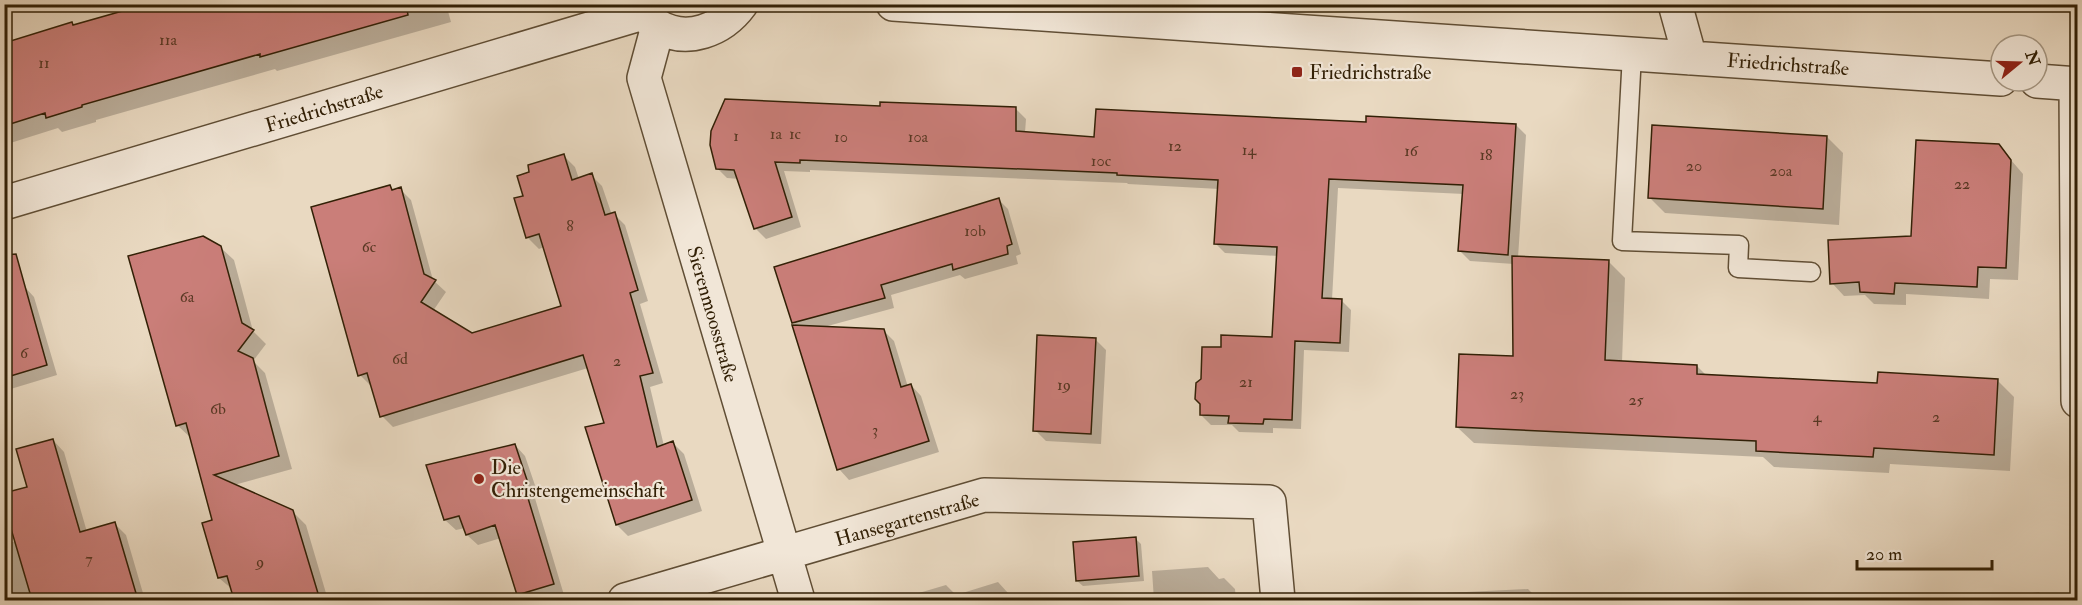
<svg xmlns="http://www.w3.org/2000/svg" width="2082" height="605" font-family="'IM FELL Double Pica',serif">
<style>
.shadow{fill:#0003}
.building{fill:#ca7e79;stroke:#322006;stroke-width:1.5}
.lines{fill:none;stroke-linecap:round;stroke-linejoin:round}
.service-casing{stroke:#604e35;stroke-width:21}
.minor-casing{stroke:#604e35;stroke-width:36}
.service{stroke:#f1e6d7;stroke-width:18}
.minor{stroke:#f1e6d7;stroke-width:33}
.poi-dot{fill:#8f2418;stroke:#f1e6d7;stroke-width:2}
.labels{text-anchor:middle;stroke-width:4.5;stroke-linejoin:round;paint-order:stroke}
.number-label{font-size:16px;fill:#583823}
.street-label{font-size:20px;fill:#322006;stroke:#f1e6d7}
.poi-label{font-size:20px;fill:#322006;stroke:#f1e6d7;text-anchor:start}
</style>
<rect width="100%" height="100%" fill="#e9d9c1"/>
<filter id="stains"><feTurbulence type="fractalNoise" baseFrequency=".00333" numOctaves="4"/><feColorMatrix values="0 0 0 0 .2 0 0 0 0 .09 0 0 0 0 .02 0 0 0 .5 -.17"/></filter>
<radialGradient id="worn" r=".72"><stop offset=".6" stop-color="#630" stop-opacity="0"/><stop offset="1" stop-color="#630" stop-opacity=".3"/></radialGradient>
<!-- shadow -->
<path class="shadow" d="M141,4H446L451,22L277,71L275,69L96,120V122L62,132L58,128L4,145V33L7,43L72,24L75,26L142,7Z
M882,108L1016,109L1026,119L1025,133L1096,138L1367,124L1516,125L1526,135L1518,258L1609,262L1625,278L1622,362L1697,366L1707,376L1879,385L1997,380L2014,397L2010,471L1890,464L1889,473L1774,467L1763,457L1474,443L1457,427L1515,357L1514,264L1470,261L1460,251L1464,194L1338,188L1332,300H1341L1351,310L1349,352L1304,350L1301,429L1273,428V433L1239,432L1232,425H1211L1201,415L1222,349L1273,339L1278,256L1225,253L1215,243L1219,189L1128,184L1127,183L810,170V172L784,171L801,227L766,239L756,229L739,179L727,178L717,168Z
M1827,137L1843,153L1839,225L1665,213L1649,197Z
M1999,146L2023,174L2018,280L1990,279L1989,299L1906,294V305L1874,304L1865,295L1844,296L1832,283L1912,238Z
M564,156L575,167L579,179L591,175L602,186L612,215L614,214L625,225L648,301L640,304L663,383L650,387L664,446L673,443L684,454L702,511L628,536L617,525L606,424L588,368L393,427L382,416L372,386H371L360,375L389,186L394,191L400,189L411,200L433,280L446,292L433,311L472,335L563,307L544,247L539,249L528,238L516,199L525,197L531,173Z
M998,199L1008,209L1021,254L1016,256L1018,264L965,279L960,275L891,295L894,308L824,327L883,330L894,341L908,387L911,385L921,396L939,452L849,480L839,469L797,327L793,322Z
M220,247L234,260L253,331L266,344L253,361L265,373L292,469L234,485L292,511L306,525L328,600H236L233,590L219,578L214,521L191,438L177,425Z
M24,286L34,297L57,375L4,391V292Z
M1095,339L1106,350L1101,444L1046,441L1035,430Z
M53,440L64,452L87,532L115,524L126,535L145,600H4V544L16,541L29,488Z
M515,445L525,456L538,494L534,495L564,595L546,600H524L518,595L501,538L478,545L467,535L465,528L456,530L445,520Z
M1136,539L1141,544L1144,581L1083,586L1077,581Z
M1208,567L1219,579L1224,578L1235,589L1236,600H1154L1152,571Z
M998,582L1008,593L1011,600H895L946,585L956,595Z
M1528,589L1539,600H1406V595Z
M2039,592L2048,600H1989Z"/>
<!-- building -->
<path class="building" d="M147,4H406L408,15L260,57V54L82,105V107L46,118L45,113L4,126V43L72,22L73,25Z
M725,99L880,106V102L1016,107V131L1094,137L1096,109L1366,122V116L1516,124L1508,255L1458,251L1463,185L1329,179L1322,298L1342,299L1340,343L1295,341L1292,420L1264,419L1263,424L1228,423L1229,416L1200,415V404L1195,399L1196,383L1201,379L1202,347H1221V335L1272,337L1277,247L1214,244L1218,180L1117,175V173L800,160V163L775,162L792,217L754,229L734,170L716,169L710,145L711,131Z
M1652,125L1827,136L1823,209L1648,198Z
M1916,140L1999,144L2011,160L2006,268L1978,267L1977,287L1895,283L1894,294L1860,292L1859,282L1830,284L1828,240L1911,236Z
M564,154L572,180L592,173L605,215L615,212L638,290L630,293L653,373L640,376L657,447L673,441L692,500L616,525L585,427L604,423L583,355L380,417L367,373L358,376L311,207L390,185L392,190L401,187L424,274L436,280L421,302L472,333L561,306L539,234L526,238L514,198L523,196L517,176L529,172L528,165Z
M999,198L1012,244L1007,246L1008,254L956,269L953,270L952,264L881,285L885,298L792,323L774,267Z
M203,236L221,246L242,323L254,330L238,351L253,358L279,456L214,475L293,510L320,600H234L227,576L218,578L202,523L212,520L186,423L176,426L128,256Z
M16,254L47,365L4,378V255Z
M1512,256L1609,260L1605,360L1697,365V374L1877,383L1878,372L1998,379L1994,455L1874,448L1873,457L1756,451V441L1456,427L1459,354L1513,356Z
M792,325L884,329L901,387L911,384L929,441L837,470Z
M1037,335L1096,338L1091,434L1033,431Z
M53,439L80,532L115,522L138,600H32L4,505V493L27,487L16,449Z
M515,444L528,483L524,485L554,584L517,595L495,525L466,535L459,516L444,520L426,465Z
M1136,537L1139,576L1076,581L1073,542Z"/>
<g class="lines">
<defs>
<path id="service" d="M1632,54L1622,241L1739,245L1738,268L1811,272"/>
<path id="minor" d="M893,4L2001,79
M1675,4L1690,58
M643,13C648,17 652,22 657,26C687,44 722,30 741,4
M658,26L644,78L798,600
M2037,81L2078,84
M2076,84L2078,401
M4,203L643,13
M625,600L984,495L1269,502L1278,600"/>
</defs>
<!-- service casing -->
<use href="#service" class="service-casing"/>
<!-- minor casing -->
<use href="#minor" class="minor-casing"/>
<!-- service -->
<use href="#service" class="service"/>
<!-- minor -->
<use href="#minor" class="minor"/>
</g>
<!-- markers -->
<g class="poi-dot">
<rect x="1291" y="66" width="12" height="12" rx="3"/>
<circle cx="479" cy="479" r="6"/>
</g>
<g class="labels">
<!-- number labels -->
<g class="number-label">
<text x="168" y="45">11a</text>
<text x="44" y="68">11</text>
<text x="776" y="139">1a</text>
<text x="795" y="139">1c</text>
<text x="736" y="141">1</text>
<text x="841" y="142">10</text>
<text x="918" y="142">10a</text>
<text x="1175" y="151">12</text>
<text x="1249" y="155">14</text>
<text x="1411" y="156">16</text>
<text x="1486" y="160">18</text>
<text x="1101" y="166">10c</text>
<text x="1694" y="171">20</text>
<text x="1781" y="176">20a</text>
<text x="1962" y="189">22</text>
<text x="570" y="231">8</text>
<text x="975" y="236">10b</text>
<text x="369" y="252">6c</text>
<text x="187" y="302">6a</text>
<text x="24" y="358">6</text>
<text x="400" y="364">6d</text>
<text x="617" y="366">2</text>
<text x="1246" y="387">21</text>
<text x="1064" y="390">19</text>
<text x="1517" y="399">23</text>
<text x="1636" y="405">25</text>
<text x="218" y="414">6b</text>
<text x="1817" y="422">4</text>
<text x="1936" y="422">2</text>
<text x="875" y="435">3</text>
<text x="89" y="564">7</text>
<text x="260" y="567">9</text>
</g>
<!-- street labels -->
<g class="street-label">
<text transform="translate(1788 64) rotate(4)" y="7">Friedrichstraße</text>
<text transform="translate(324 108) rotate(-17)" y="7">Friedrichstraße</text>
<text transform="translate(713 314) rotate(74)" y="7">Sierenmoosstraße</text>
<text transform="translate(907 519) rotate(-16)" y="7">Hansegartenstraße</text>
</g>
<!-- poi labels -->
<g class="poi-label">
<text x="1309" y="79">Friedrichstraße</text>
<text x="491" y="474">Die<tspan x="491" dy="23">Christengemeinschaft</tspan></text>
</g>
</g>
<!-- margin -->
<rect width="2082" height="605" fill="none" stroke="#e9d9c1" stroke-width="24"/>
<rect x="6" y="6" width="2070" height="593" fill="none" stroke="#322006" stroke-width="3"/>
<rect x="12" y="12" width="2058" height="581" fill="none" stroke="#322006" stroke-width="1.5"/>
<!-- north arrow -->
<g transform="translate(2019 63) rotate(71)"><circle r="28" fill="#f1e6d7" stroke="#a59783" stroke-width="1.5"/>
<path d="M0-4.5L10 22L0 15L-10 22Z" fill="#8f2418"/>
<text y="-9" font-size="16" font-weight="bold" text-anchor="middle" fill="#322006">N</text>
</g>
<!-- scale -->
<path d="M1857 560v9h135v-9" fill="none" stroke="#322006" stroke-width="3"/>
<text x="1866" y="560" font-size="18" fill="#322006" stroke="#f1e6d7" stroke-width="4.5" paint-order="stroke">20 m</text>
<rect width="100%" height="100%" filter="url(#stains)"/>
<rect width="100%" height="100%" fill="url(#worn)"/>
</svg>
